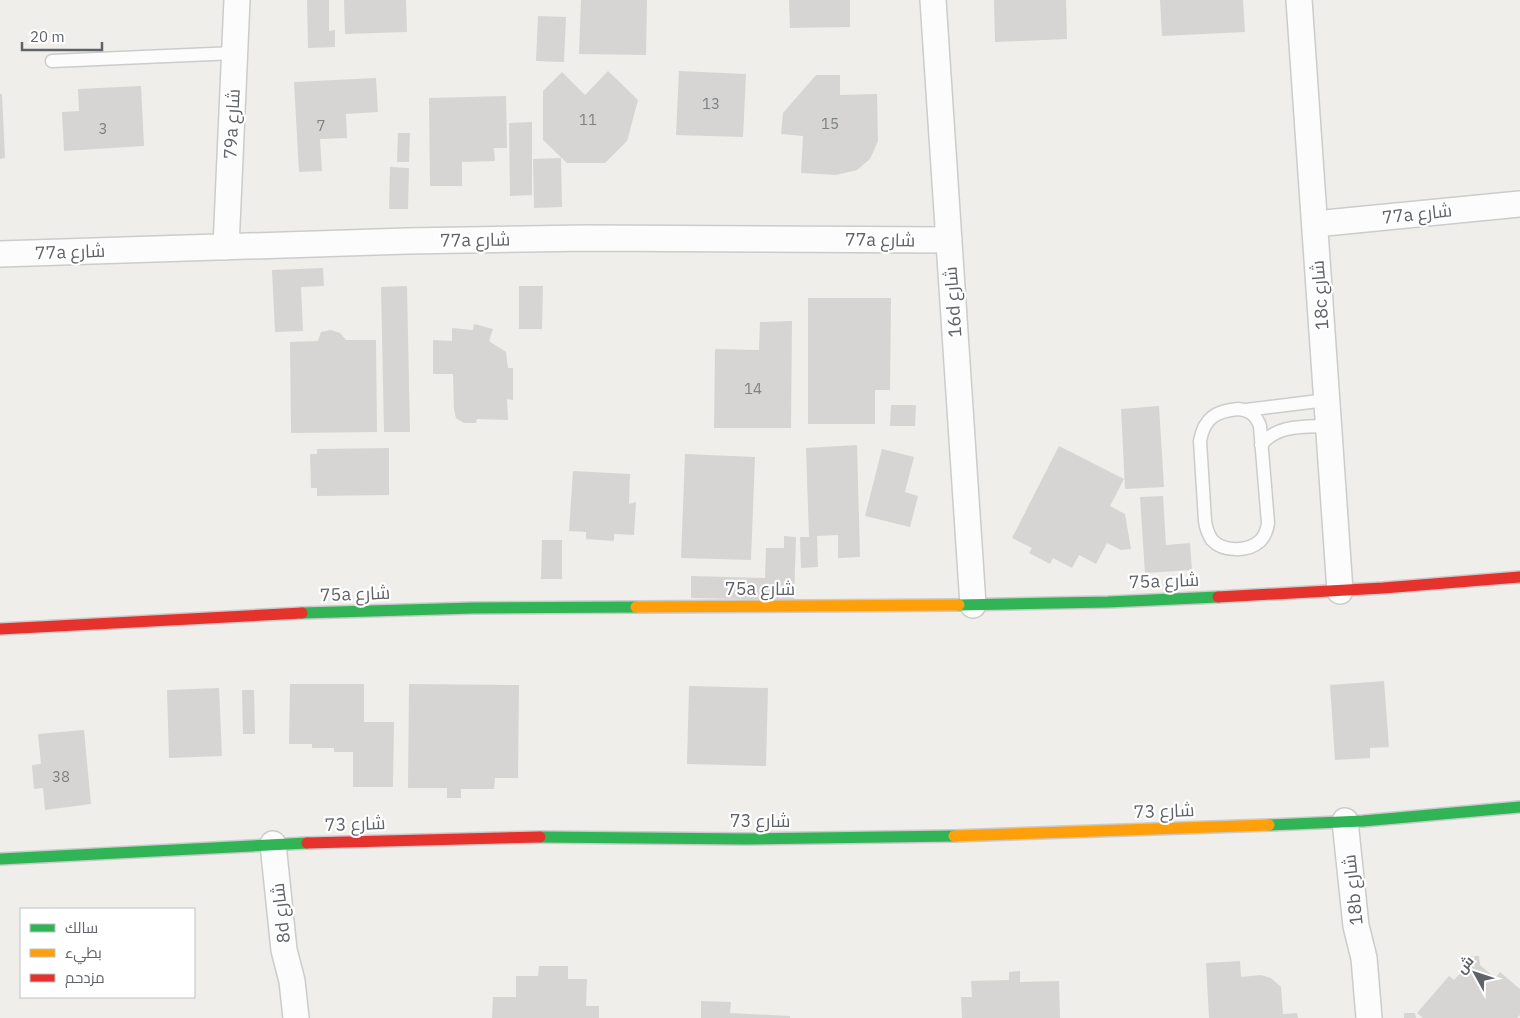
<svg xmlns="http://www.w3.org/2000/svg" width="1520" height="1018" font-family="'IBM Plex Sans',Cairo,sans-serif">
<style>
.building{fill:#d6d5d3}
.lines{fill:none;stroke-linecap:round;stroke-linejoin:round}
.lane-casing{stroke:#cbcccc;stroke-width:15}
.street-casing{stroke:#cbcccc;stroke-width:28}
.fast-casing{stroke:#cacacb;stroke-width:14}
.slow-casing{stroke:#cacacb;stroke-width:14}
.jam-casing{stroke:#cacacb;stroke-width:14}
.lane{stroke:#fdfcfc;stroke-width:12}
.street{stroke:#fdfcfc;stroke-width:25}
.fast{stroke:#30b455;stroke-width:11}
.slow{stroke:#ff9f0a;stroke-width:11}
.jam{stroke:#e5322d;stroke-width:11}
.labels{text-anchor:middle;stroke-width:4.5;stroke-linejoin:round;paint-order:stroke}
.number-label{font-size:15px;fill:#7e8184}
.street-label{font-size:18px;fill:#5f6368;stroke:#fff}
</style>
<rect width="100%" height="100%" fill="#efeeea"/>
<!-- building -->
<path class="building" d="M307,0H329V31L335,30V47L308,48Z
M344,0H406L407,32L345,34Z
M581,0H647L646,55L579,54Z
M789,0H850V27L790,28Z
M994,0H1066L1067,39L995,42Z
M1160,0H1243L1245,32L1162,36Z
M538,16L566,17L564,62L536,61Z
M608,71L638,100L627,141L605,163H567L543,140V91L562,72L585,95Z
M679,71L746,74L743,137L676,135Z
M816,75H840V95L877,94L878,141L870,159L857,170L836,175L801,173L803,136L781,134L783,113Z
M376,78L378,112L346,114L347,138L320,139L322,171L299,172L294,82Z
M141,86L144,146L64,151L62,112L79,111L78,89Z
M0,94H2L5,158L0,159Z
M506,96L507,148H494L495,161L462,162V186H430L429,98Z
M532,122V195L510,196L509,123Z
M398,133H410L409,162H397Z
M561,158L562,207L534,208L533,159Z
M390,167L409,168L408,209H389Z
M323,268L324,286L301,287L303,331L275,332L272,270Z
M407,286L410,432H384L381,287Z
M519,286H543L542,329H519Z
M808,298H891L890,390H875V424H808Z
M792,321L791,428H714L715,349L759,350L760,322Z
M474,324L493,329L489,341L506,352L508,368H513V400L507,399L508,420L477,419L476,423H464L456,418L454,409L453,374H433V340L452,341V328L473,330Z
M331,330L340,333L346,340H376L377,432L291,433L290,342L318,341L321,332Z
M891,405H916L915,426H890Z
M1159,406L1164,487L1125,489L1121,409Z
M857,445L860,557L838,558V535L817,536L818,567L801,568L800,537H809L806,448Z
M1059,446L1124,479L1110,506L1125,514L1131,549L1121,550L1107,543L1096,564L1079,555L1072,568L1053,558L1050,564L1029,553L1032,548L1012,538Z
M389,448V495L317,496V488H311L310,454H317V449Z
M882,449L914,457L905,492L918,496L910,527L865,516Z
M685,454L755,457L751,560L681,558Z
M573,471L630,474L629,504L636,502L634,535L614,534V541L586,539V532L569,531Z
M1163,496L1166,545L1190,543L1192,570L1145,573L1140,497Z
M784,536L796,537L794,600L691,598V576L765,578L766,548H784Z
M542,540H562V579H541Z
M1384,681L1389,747L1370,748V758L1335,760L1330,685Z
M290,684H364V722H394L393,787H353V752H334V748H312V744H289Z
M409,684L519,685L518,778H495L494,789H461V798H447V788H408Z
M689,686L768,688L766,766L687,764Z
M219,688L222,756L169,758L167,690Z
M242,690H254L255,734H243Z
M84,730L91,804L45,810L43,788L34,789L32,765L41,764L38,734Z
M1479,956L1480,965L1495,978L1500,972L1520,989V1015L1517,1018H1423L1417,1013L1449,976L1454,980L1464,969L1463,957Z
M1240,961L1241,977L1261,975L1271,978L1281,987L1283,1014L1297,1013L1298,1018H1209L1206,963Z
M539,966H568V979H587L586,1006H599V1018H492L493,997H516V976H538Z
M1020,971V982L1059,981L1060,1018H962L961,997H972L971,981L1009,980V972Z
M701,1001L731,1002L730,1013L790,1016V1018H701Z
M1404,1013H1415L1416,1018H1404Z"/>
<g class="lines">
<defs>
<path id="lane" d="M52,61L235,53
M1238,409C1250,410 1256,415 1260,426L1268,523C1267,530 1265,536 1260,541C1248,552 1223,552 1212,540C1208,534 1206,528 1205,521L1200,441C1204,418 1216,411 1238,409Z
M1246,410L1327,400
M1261,445C1277,424 1305,427 1329,426"/>
<path id="street" d="M933,0L973,605
M1299,0L1340,591
M1315,224L1520,204
M226,247L237,0
M0,254L407,241L588,238L949,240
M1345,821L1356,926L1364,958L1369,1018
M273,844L284,950L292,981L296,1018"/>
<path id="fast" d="M959,605L1108,602L1218,597
M302,613L473,608L636,607
M1269,825L1363,821L1520,807
M540,837L747,839L954,836
M0,859L307,843"/>
<path id="slow" d="M636,607L959,605
M954,836L1269,825"/>
<path id="jam" d="M1218,597L1383,588L1520,577
M0,629L302,613
M307,843L540,837"/>
</defs>
<!-- lane casing -->
<use href="#lane" class="lane-casing"/>
<!-- street casing -->
<use href="#street" class="street-casing"/>
<!-- fast casing -->
<use href="#fast" class="fast-casing"/>
<!-- slow casing -->
<use href="#slow" class="slow-casing"/>
<!-- jam casing -->
<use href="#jam" class="jam-casing"/>
<!-- lane -->
<use href="#lane" class="lane"/>
<!-- street -->
<use href="#street" class="street"/>
<!-- fast -->
<use href="#fast" class="fast"/>
<!-- slow -->
<use href="#slow" class="slow"/>
<!-- jam -->
<use href="#jam" class="jam"/>
</g>
<g class="labels">
<!-- number labels -->
<g class="number-label">
<text x="711" y="109">13</text>
<text x="588" y="125">11</text>
<text x="830" y="129">15</text>
<text x="321" y="131">7</text>
<text x="103" y="134">3</text>
<text x="753" y="394">14</text>
<text x="61" y="782">38</text>
</g>
<!-- street labels -->
<g class="street-label">
<text transform="translate(232 124) rotate(-87)" y="6">79a شارع</text>
<text transform="translate(1417 214) rotate(-6)" y="6">77a شارع</text>
<text transform="translate(475 240) rotate(-1)" y="6">77a شارع</text>
<text transform="translate(880 240) rotate(1)" y="6">77a شارع</text>
<text transform="translate(70 252) rotate(-2)" y="6">77a شارع</text>
<text transform="translate(1320 295) rotate(-94)" y="6">18c شارع</text>
<text transform="translate(953 302) rotate(-94)" y="6">16d شارع</text>
<text transform="translate(1164 581) rotate(-2)" y="6">75a شارع</text>
<text x="760" y="595">75a شارع</text>
<text transform="translate(355 594) rotate(-2)" y="6">75a شارع</text>
<text transform="translate(1164 811) rotate(-2)" y="6">شارع 73</text>
<text x="760" y="827">شارع 73</text>
<text transform="translate(355 824) rotate(-2)" y="6">شارع 73</text>
<text transform="translate(1353 890) rotate(-96)" y="6">18b شارع</text>
<text transform="translate(281 913) rotate(-96)" y="6">8d شارع</text>
</g>
</g>
<!-- legend -->
<rect x="20" y="908" width="175" height="90" fill="#ffffff" stroke="#bfc1c3"/>
<rect x="30" y="924" width="25" height="8" fill="#30b455" stroke="#bfc1c3"/>
<text x="65" y="933" font-size="15" fill="#5f6368">سالك</text>
<rect x="30" y="949" width="25" height="8" fill="#ff9f0a" stroke="#bfc1c3"/>
<text x="65" y="958" font-size="15" fill="#5f6368">بطيء</text>
<rect x="30" y="974" width="25" height="8" fill="#e5322d" stroke="#bfc1c3"/>
<text x="65" y="983" font-size="15" fill="#5f6368">مزدحم</text>
<!-- north arrow -->
<g transform="translate(1475 973) rotate(310)" stroke="#ffffff" stroke-width="4" paint-order="stroke">
<path d="M0-4L9 19L0 12L-9 19Z" fill="#5f6368"/>
<text y="-8" font-size="14" font-weight="bold" text-anchor="middle" fill="#5f6368">ش</text>
</g>
<!-- scale -->
<path d="M22 42v8h80v-8" fill="none" stroke="#5f6368" stroke-width="2.5"/>
<text x="30" y="42" font-size="15" fill="#5f6368" stroke="#ffffff" stroke-width="4" paint-order="stroke">20 m</text>
</svg>
